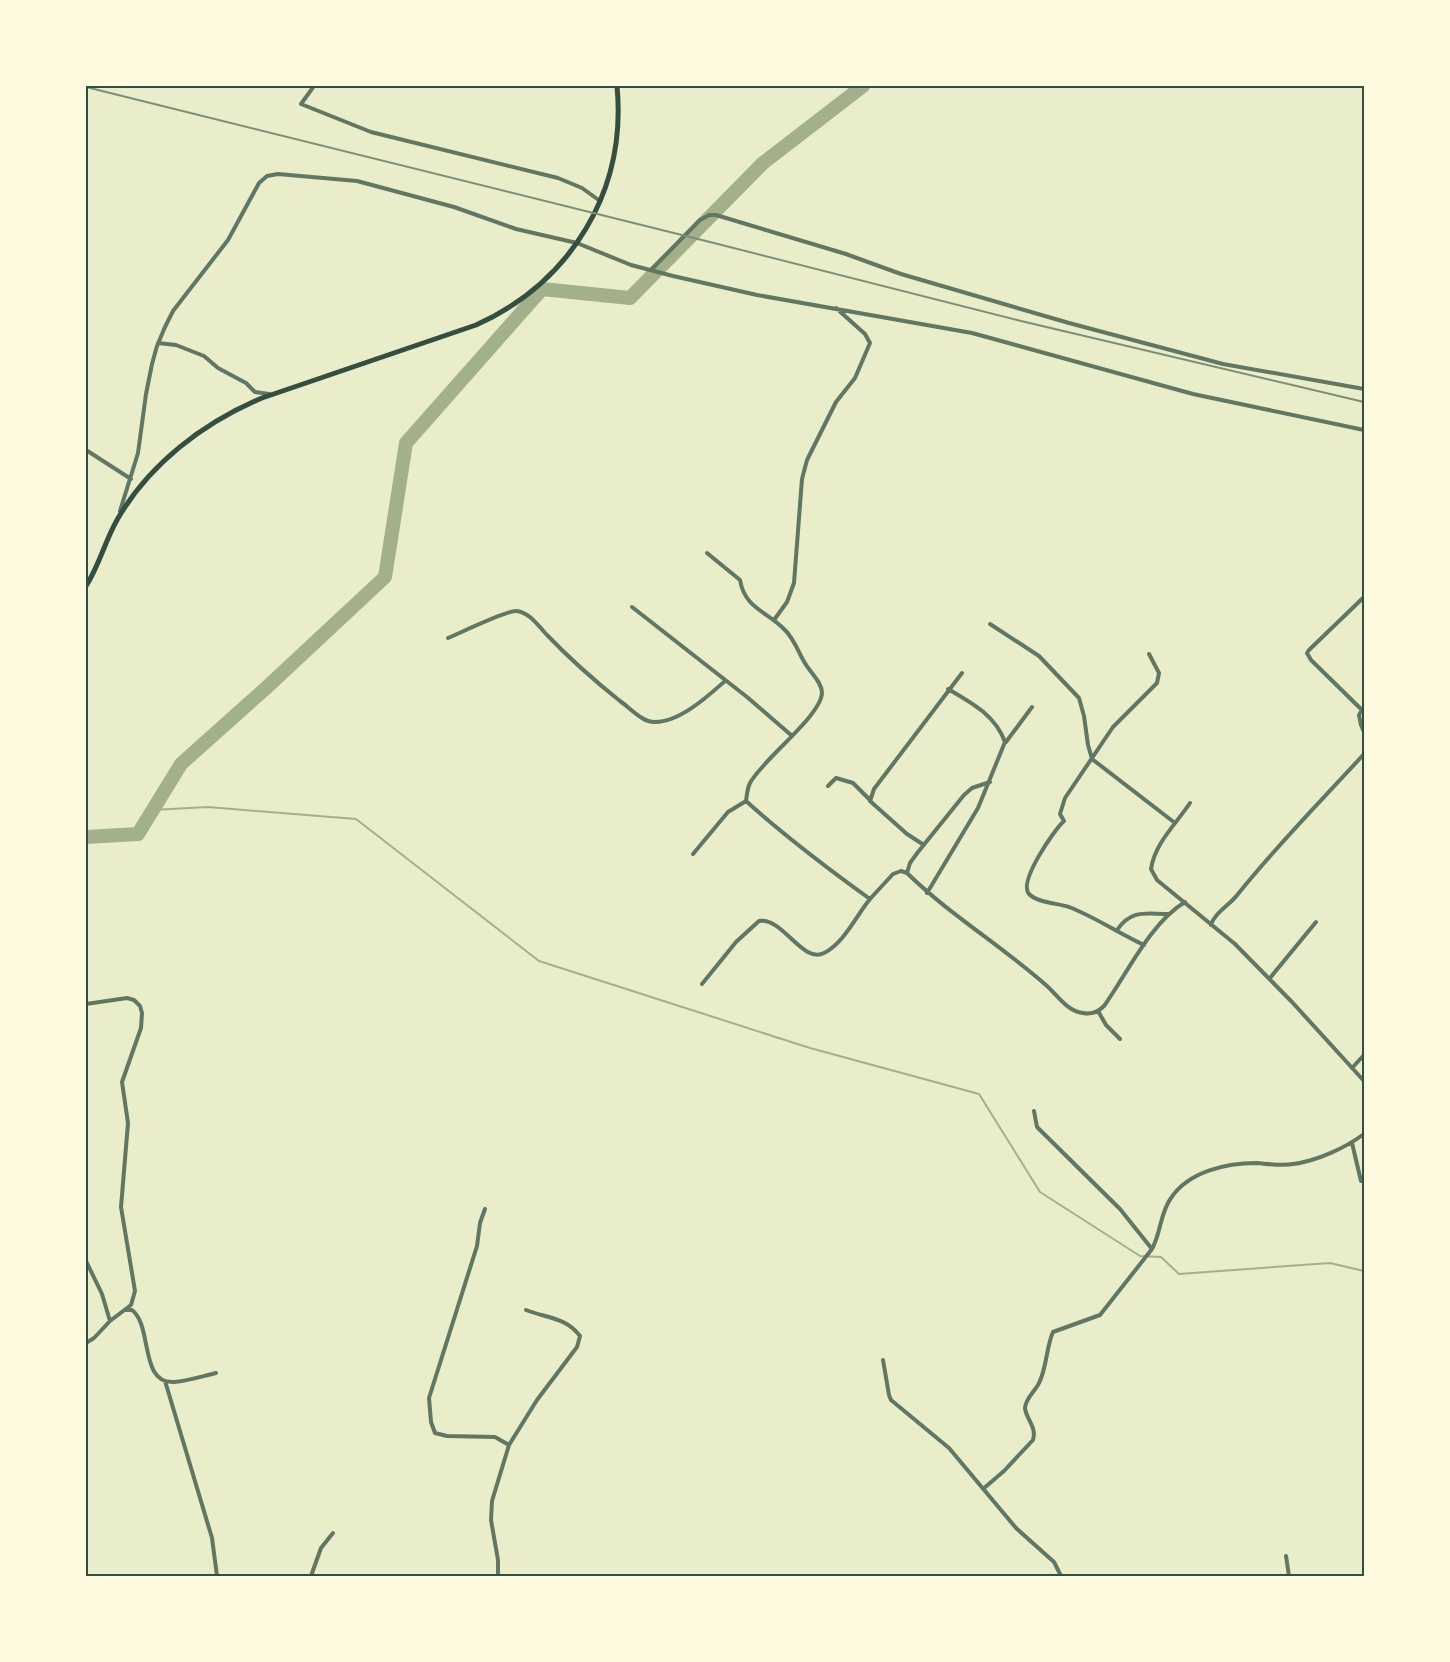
<svg xmlns="http://www.w3.org/2000/svg" width="1450" height="1662" font-family="Karla,sans-serif">
<style>
.lines{fill:none;stroke-linecap:round;stroke-linejoin:round}
.stream{stroke:#a3b18a;stroke-width:2}
.river{stroke:#a3b18a;stroke-width:14}
.minor{stroke:#617663;stroke-width:4}
.secondary{stroke:#344e41;stroke-width:5}
.rail{stroke:#7c8e77;stroke-width:2}
.neatline{fill:none;stroke:#344e41;stroke-width:2}
</style>
<rect width="100%" height="100%" fill="#e9edc9"/>
<g class="lines">
<!-- stream -->
<path class="stream" d="M153,810L208,807L356,819L539,961L810,1048L979,1094L1040,1192L1140,1256L1161,1257L1179,1274L1330,1263L1364,1271"/>
<!-- river -->
<path class="river" d="M86,837L138,834L181,764L266,688L385,577L406,443L542,289L630,298L763,163L863,86"/>
<!-- minor -->
<path class="minor" d="M314,86L301,104L371,132L558,178L582,188L600,201
M651,270L700,220L709,215H716L846,254L901,274L1069,323L1223,364L1364,389
M158,343L176,345L204,356L218,368L246,383L255,392L269,394
M86,450L131,479
M120,511L138,453L146,394L152,364L157,346L165,327L173,311L228,240L259,183L267,176L278,174L357,181L454,207L516,229L577,243L631,265L673,276L757,295L972,333L1193,394L1364,430
M707,553L740,580C745,609 767,611 785,630C797,642 799,657 809,669C814,676 822,684 822,693C821,716 763,759 750,783C747,789 747,795 746,801C786,837 827,868 870,899L893,874L901,871L907,873C950,915 1002,946 1047,986C1058,996 1067,1011 1083,1013C1092,1015 1098,1012 1104,1006C1127,974 1150,923 1185,902
M632,607L747,697L791,735
M774,620L787,602L794,583L802,479L807,460L836,402L855,378L870,343L865,334L836,308
M990,624L1039,656L1079,698L1084,716L1088,745L1092,759L1175,823
M448,638C460,633 508,610 516,611C530,612 539,627 548,636C570,659 595,681 620,701C627,706 634,713 642,718C645,720 651,722 655,722C680,722 708,696 725,681
M1364,707L1359,715L1361,725L1364,732
M1362,710L1311,660L1307,653L1309,650L1364,597
M1006,742L1032,707
M828,786L836,778L853,783L870,800
M1190,803C1176,824 1155,843 1151,869L1157,880L1235,944L1292,1002L1364,1081
M924,845L907,834L870,801L874,789L962,673
M693,854L728,812L746,801
M907,873L910,863L918,852L964,795L972,788L990,782
M927,893L978,808L1005,742C995,715 972,703 948,689
M1211,925C1215,912 1230,905 1238,894C1277,845 1322,800 1364,754
M1117,930C1131,909 1146,914 1168,914
M1144,945C1118,933 1095,917 1069,907C1057,903 1038,903 1029,894C1018,882 1054,830 1064,821L1060,814L1065,798L1113,727L1157,683L1159,673L1149,654
M1270,978L1316,922
M702,984L736,942L759,921C783,917 802,964 824,953C844,943 856,916 870,899
M86,1004L127,998L134,1000L140,1006L142,1013L141,1028L122,1082L128,1123L121,1207L135,1291L131,1305L110,1321L94,1338L86,1343
M1098,1011L1106,1025L1120,1039
M1352,1068L1364,1055
M1034,1111L1037,1127L1120,1209L1152,1249
M1352,1143L1361,1181
M485,1209L480,1223L477,1246L429,1398L431,1422L435,1433L447,1436L495,1437L509,1445
M86,1261L102,1294L110,1321
M127,1310H132C153,1326 139,1384 174,1382C188,1381 203,1376 216,1373
M883,1360L889,1395L891,1400L949,1448L1016,1528L1054,1562L1061,1576
M165,1381L212,1538L217,1576
M983,1489L1004,1471L1033,1440C1037,1427 1026,1419 1025,1408C1025,1399 1036,1390 1039,1383C1047,1367 1046,1348 1053,1332L1100,1315L1152,1249C1161,1233 1160,1213 1171,1198C1189,1171 1227,1163 1257,1163C1269,1164 1282,1166 1293,1164C1317,1161 1345,1148 1364,1134
M1286,1556L1289,1576
M311,1576L321,1548L333,1533
M498,1576V1560L491,1520L492,1501L509,1445L537,1400L577,1347L580,1336C566,1317 546,1318 526,1310"/>
<!-- secondary -->
<path class="secondary" d="M86,586C99,566 105,541 117,520C149,464 203,423 262,398L476,325C571,282 627,191 617,86"/>
<!-- rail -->
<path class="rail" d="M86,87L710,242L1021,321L1364,402"/>
</g>
<!-- border -->
<rect width="1450" height="1662" fill="none" stroke="#fefae0" stroke-width="174"/>
<rect x="87" y="87" width="1276" height="1488" class="neatline"/>
</svg>
